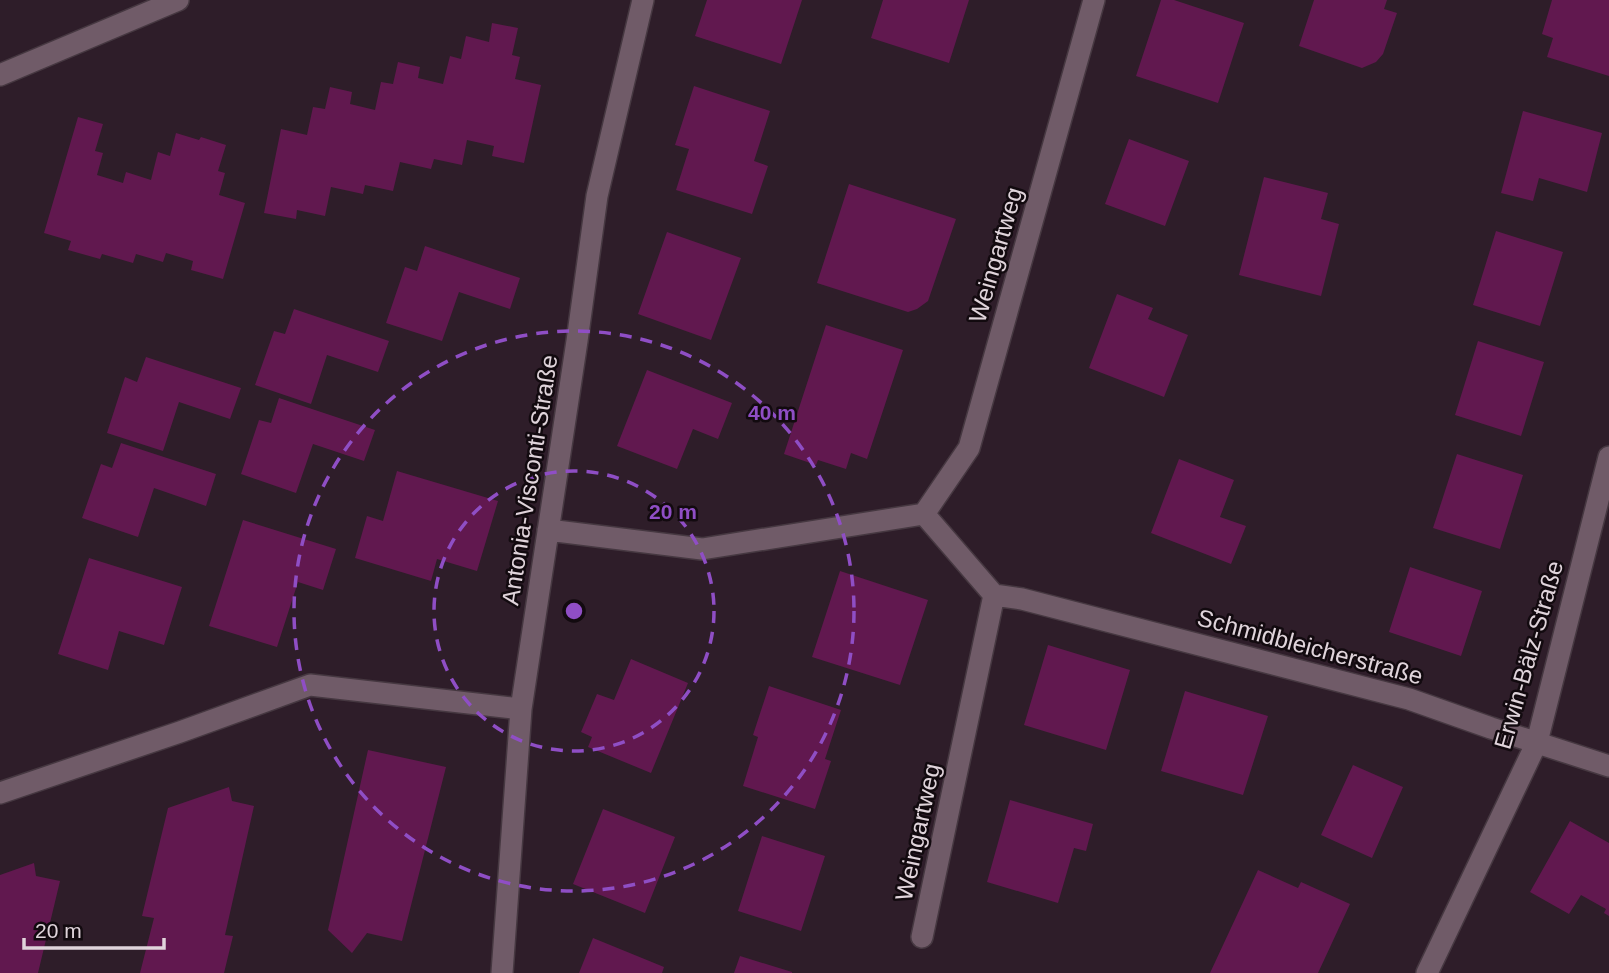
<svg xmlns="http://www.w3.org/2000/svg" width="1609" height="973" font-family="Helvetica,sans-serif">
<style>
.building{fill:#61184f}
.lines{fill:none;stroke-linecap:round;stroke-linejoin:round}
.minor-casing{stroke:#463841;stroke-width:24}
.minor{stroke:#705b68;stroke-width:21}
.ring{fill:none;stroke:#8f4ec5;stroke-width:3.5;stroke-dasharray:12 9}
.labels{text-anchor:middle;stroke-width:5;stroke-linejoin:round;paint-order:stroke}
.street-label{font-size:24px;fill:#e0d4db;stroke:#120a0f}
.centre{fill:#8f4ec5;stroke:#120a0f;stroke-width:3.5}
.ring-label{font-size:21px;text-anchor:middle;font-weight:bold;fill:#8f4ec5;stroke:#120a0f;stroke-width:5;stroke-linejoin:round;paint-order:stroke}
</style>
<rect width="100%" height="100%" fill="#2e1d29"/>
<!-- building -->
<path class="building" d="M707,0H802L781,64L695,36Z
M883,0H969L949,63L871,38Z
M1161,0H1174L1244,23L1218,103L1136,76Z
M1314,0H1387L1384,9L1397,13L1383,54L1376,62L1362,68L1299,46Z
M1552,0H1609V76L1547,57L1553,38L1542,34Z
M492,23L518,28L512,55L520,57L515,79L541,85L524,163L492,156L494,146L467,140L462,165L434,159L431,169L400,162L393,191L365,185L363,194L331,187L325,216L297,210L296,219L264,213L281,129L307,135L313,107L325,109L330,87L352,92L350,104L375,110L381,82L393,84L398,62L420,67L418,78L443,84L450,56L461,59L466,36L489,42Z
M694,86L770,111L754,161L768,166L752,214L676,190L689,149L675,145Z
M1523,111L1602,133L1587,192L1539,178L1533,201L1501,193Z
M78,117L103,124L95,151L103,153L97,175L123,183L126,172L151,180L158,152L170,156L176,133L199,140L201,137L226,145L218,171L225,173L219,195L245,203L223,279L191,270L193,261L166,253L163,262L136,254L133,263L102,254L100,259L68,250L71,241L44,233Z
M1129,139L1189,161L1165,226L1105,204Z
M1264,177L1328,193L1321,219L1339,224L1321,296L1239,275Z
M849,184L956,219L928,301L917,309L908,312L817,283Z
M1496,231L1563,252L1540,326L1473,305Z
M667,232L741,258L711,340L638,314Z
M425,246L520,278L510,309L459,292L442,341L386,323L405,267L417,271Z
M1117,294L1153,308L1148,319L1188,335L1164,397L1089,368Z
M294,309L389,341L378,372L327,355L311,404L255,385L274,331L285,334Z
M826,325L903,350L867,459L851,453L846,469L818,460L816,465L784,454Z
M1478,341L1544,362L1521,436L1455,415Z
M146,357L241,388L230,419L179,402L163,451L107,433L125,377L137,382Z
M647,370L732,403L718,439L693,429L677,469L617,446Z
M279,398L375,430L364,461L313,444L296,493L241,474L259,420L271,423Z
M121,443L216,474L206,506L154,488L138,537L82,518L101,464L112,468Z
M1457,454L1523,475L1500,549L1433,528Z
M1179,459L1234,480L1220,517L1246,526L1231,564L1151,533Z
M397,471L498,501L477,571L437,559L431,581L355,558L367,516L383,521Z
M243,520L336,549L323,590L298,582L277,647L209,626Z
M89,558L182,587L164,645L119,631L108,670L58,654Z
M1410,567L1482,591L1461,656L1389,632Z
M840,571L928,600L900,685L812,657Z
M1048,645L1130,670L1106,750L1024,725Z
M631,659L688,683L651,773L588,747L592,737L581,732L597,694L614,700Z
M769,686L841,710L825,759L831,761L815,809L743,786L758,737L753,735Z
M1185,691L1268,716L1243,795L1161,771Z
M368,750L446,767L402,941L367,933L352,953L328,930Z
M1353,765L1403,787L1372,858L1321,835Z
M229,787L232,801L254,806L225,935L233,936L224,973H140L154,918L142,916L168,808Z
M1010,800L1093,824L1086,851L1074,848L1058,903L987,882Z
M603,809L675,837L645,913L573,884Z
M1570,821L1609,843V916L1604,913L1606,909L1581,895L1569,914L1530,892Z
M762,836L825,856L801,931L738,911Z
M34,863L36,876L60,881L38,973H0V875Z
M1258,870L1298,888L1301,882L1350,904L1318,973H1210Z
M593,938L664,967L662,973H579Z
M740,956L792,972V973H734Z"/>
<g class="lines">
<defs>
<path id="minor" d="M0,75L178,0
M548,530L702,549L924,514
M994,595L1022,599L1409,699L1491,728L1609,766
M0,793L180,732L310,685L521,709
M922,937L994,595L924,514L969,448L1094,0
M502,973L521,709L577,341L597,196L643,0
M1427,973L1537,742L1609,457"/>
</defs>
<!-- minor casing -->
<use href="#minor" class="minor-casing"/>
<!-- minor -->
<use href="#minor" class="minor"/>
</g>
<!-- distance rings -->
<g class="ring">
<circle cx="574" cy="611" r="140"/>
<circle cx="574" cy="611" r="280"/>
</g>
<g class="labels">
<!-- street labels -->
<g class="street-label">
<text transform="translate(996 255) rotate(-74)" y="8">Weingartweg</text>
<text transform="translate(530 480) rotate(-81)" y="8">Antonia-Visconti-Straße</text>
<text transform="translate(1310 647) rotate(15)" y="8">Schmidbleicherstraße</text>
<text transform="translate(1529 655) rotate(-74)" y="8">Erwin-Bälz-Straße</text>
<text transform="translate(918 832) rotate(-78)" y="8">Weingartweg</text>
</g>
</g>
<circle cx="574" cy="611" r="10" class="centre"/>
<g class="ring-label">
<text x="772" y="420">40 m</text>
<text x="673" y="519">20 m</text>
</g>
<!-- scale -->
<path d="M24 938v10h140v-10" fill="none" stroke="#e0d4db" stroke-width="3.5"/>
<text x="35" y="938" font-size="21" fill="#e0d4db" stroke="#120a0f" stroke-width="5" paint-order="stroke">20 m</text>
</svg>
